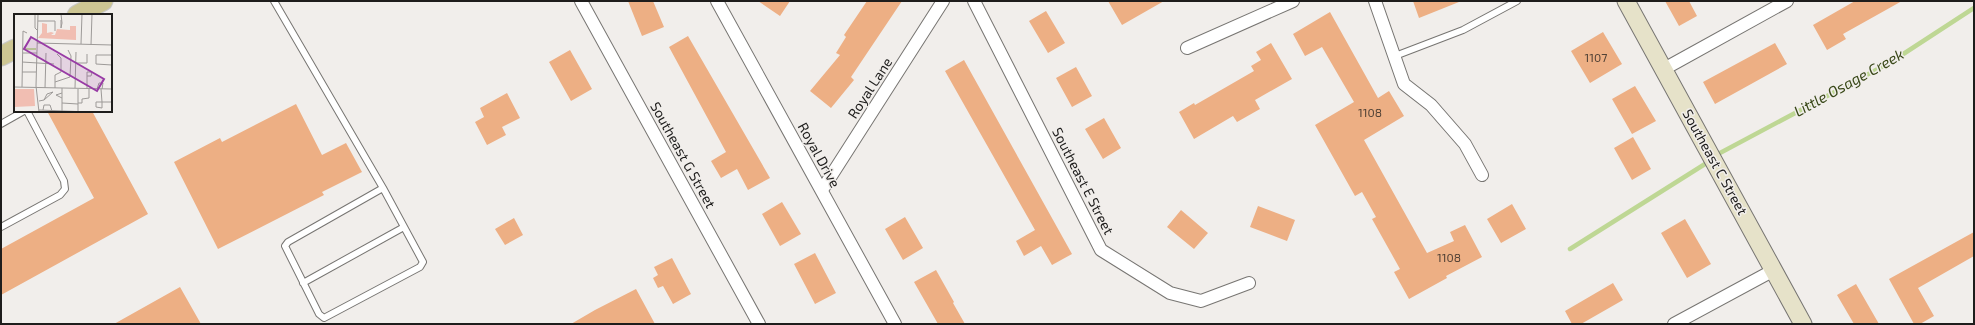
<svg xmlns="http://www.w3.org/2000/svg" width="1975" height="325" font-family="'Exo 2',sans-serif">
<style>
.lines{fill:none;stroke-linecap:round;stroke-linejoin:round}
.stream{stroke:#bed794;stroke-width:4.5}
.building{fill:#edaf84}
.lane-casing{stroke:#777572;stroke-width:8}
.street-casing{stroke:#777572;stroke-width:14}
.secondary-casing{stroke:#777572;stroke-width:19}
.primary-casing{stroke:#c9c9c9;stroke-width:21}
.lane{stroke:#fff;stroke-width:6}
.street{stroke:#fff;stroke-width:12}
.secondary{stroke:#e6e2c9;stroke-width:17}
.primary{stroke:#cdc693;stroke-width:19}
.labels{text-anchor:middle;stroke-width:3;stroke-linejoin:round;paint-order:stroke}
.number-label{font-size:12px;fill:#524236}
.street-label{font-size:14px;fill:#1e1d1c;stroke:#f1eeeb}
.water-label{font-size:15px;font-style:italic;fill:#394818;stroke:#f1eeeb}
.inset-river{fill:none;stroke:#bed794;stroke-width:2}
.inset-road{fill:none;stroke:#9d9a98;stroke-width:1}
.view{fill:#983ba5;fill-opacity:0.15;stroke:#983ba5;stroke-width:2}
.inset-edge{fill:none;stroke:#1e1d1c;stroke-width:2}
</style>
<rect width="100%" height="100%" fill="#f1eeeb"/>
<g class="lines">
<!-- stream -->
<path class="stream" d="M1720,153L1891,62L1974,8
M1570,249L1705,164"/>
</g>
<!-- building -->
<path class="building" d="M628,1H653L664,27L642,36Z
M758,1H790L780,16Z
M867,1H902L851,77L854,80L831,108L810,91L840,55L836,53L846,37L844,35Z
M1108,1H1164L1122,25Z
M1413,1H1459V2L1419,18Z
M1665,1H1689L1697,16L1679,26Z
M1855,1H1902L1843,34L1846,39L1827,50L1813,25Z
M1046,11L1065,43L1048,53L1029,21Z
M1330,12L1378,98L1389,91L1404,116L1364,140L1427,253L1454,241L1450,232L1465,225L1482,257L1446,276L1447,278L1409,299L1394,272L1400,269L1372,219L1376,217L1362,192L1355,196L1315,125L1354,102L1322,47L1305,56L1293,34Z
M1603,32L1622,64L1590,83L1571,51Z
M688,36L770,178L748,190L737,169L721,178L711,161L726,152L669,47Z
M1271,43L1292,79L1255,100L1260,109L1237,122L1233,116L1194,139L1179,112L1194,103L1195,105L1254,71L1251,66L1261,60L1256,52Z
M1775,43L1787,64L1715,104L1703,82Z
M570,50L592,89L571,101L549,62Z
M964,60L1072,254L1052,265L1041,246L1024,256L1016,241L1035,230L945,71Z
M1076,67L1092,96L1072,107L1056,78Z
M1635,86L1656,121L1632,134L1612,99Z
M507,93L520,118L502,127L506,135L487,145L475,122L484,117L480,108Z
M296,104L322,155L346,143L362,172L322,192L324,195L218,249L174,162L220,138L222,142Z
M47,111H92L148,214L1,295V249L94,198Z
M1104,118L1121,148L1103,159L1085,129Z
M1633,137L1651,169L1632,180L1614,148Z
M782,202L801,234L780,246L762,214Z
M1512,204L1526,229L1501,243L1487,219Z
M1258,206L1295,220L1287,241L1250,227Z
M1181,210L1208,233L1194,249L1167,227Z
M905,217L923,248L903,260L885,229Z
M514,218L523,235L505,245L495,229Z
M1685,219L1711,264L1687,278L1661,233Z
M1974,232V256L1918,288L1934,316L1920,324H1914L1889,279Z
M815,253L836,293L815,304L794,264Z
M672,258L691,294L673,304L663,286L658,288L653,278L658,275L654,267Z
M936,270L954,302L953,303L965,324H938L914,282Z
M1613,283L1623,300L1581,324H1572L1565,311Z
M1856,284L1879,324H1854L1837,295Z
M180,287L201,324H114Z
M636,289L655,324H571L595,310Z"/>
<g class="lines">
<defs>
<path id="lane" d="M274,1L383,188L423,262L420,267L324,318L319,314L285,246L288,242L383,188
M1395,56L1463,30L1517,1
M1,124L24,111
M1,227L60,195L65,189L64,181L27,111
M303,283L404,227"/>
<path id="street" d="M581,1L759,324
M717,1L895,324
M974,1L1101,250L1170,293L1201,301L1249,283
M1375,1L1404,84L1431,105L1465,144L1482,175
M1187,48L1293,1
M1664,69L1787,1
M822,190L943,1
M1674,324L1774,270"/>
<path id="secondary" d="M1626,1L1803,324"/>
<path id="primary" d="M77,15L103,1
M1,56L15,49"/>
</defs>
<!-- lane casing -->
<use href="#lane" class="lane-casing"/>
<!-- street casing -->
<use href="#street" class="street-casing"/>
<!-- secondary casing -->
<use href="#secondary" class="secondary-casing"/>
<!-- primary casing -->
<use href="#primary" class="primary-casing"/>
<!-- lane -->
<use href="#lane" class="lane"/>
<!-- street -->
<use href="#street" class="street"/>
<!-- secondary -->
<use href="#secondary" class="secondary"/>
<!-- primary -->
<use href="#primary" class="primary"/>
</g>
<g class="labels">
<!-- number labels -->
<g class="number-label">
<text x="1596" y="62">1107</text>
<text x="1370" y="117">1108</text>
<text x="1449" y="262">1108</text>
</g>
<!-- street labels -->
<g class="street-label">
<text transform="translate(870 88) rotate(-57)" y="5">Royal Lane</text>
<text transform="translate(683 155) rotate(61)" y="5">Southeast G Street</text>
<text transform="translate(819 155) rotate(61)" y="5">Royal Drive</text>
<text transform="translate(1715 162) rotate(61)" y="5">Southeast C Street</text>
<text transform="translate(1083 181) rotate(63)" y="5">Southeast E Street</text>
</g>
<!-- water labels -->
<g class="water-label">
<text transform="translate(1849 83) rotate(-29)" y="5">Little Osage Creek</text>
</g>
</g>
<!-- overview -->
<g transform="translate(14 14)">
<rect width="98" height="98" fill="#f1eeeb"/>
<path d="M28,9L33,10V19L37,18L40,19L37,21L36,19L37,21H41L43,15L56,16V12H62V26L24,24L28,19ZM0,75H20L21,92L0,93Z" fill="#f1beb2"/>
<path class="inset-river" d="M9,35H22"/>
<path class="inset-road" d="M21,0V14L23,16M24,0L22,72L25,98M47,0L48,9L47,14V6M24,7H41V17M23,29L98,31M67,30L68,0M77,31L78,0M9,39H23M98,41H82V50L98,51M8,48L40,50M62,49H73V40M8,58H22M73,62H77L78,58H73V75M41,68L56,63L57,42L54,36M0,73L98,75M8,73L9,17L13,19M31,74L32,39M41,74V61L47,58V44L43,40M61,74L62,38M83,75L85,69H89L88,75M87,75L88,88H98M48,84L42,81L48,79M25,87L30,86L39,78L33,80L30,86M88,88V94L82,93V88H88M48,89L64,90M64,89H68V85L75,84V75M25,96L76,98M29,96L30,91H36L38,97M48,97V74M64,97V75"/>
<path class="view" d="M17,23L90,65L83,77L10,35Z"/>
<rect width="98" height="98" class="inset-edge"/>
</g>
<!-- border -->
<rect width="1975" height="325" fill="none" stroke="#1e1d1c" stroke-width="4"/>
</svg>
